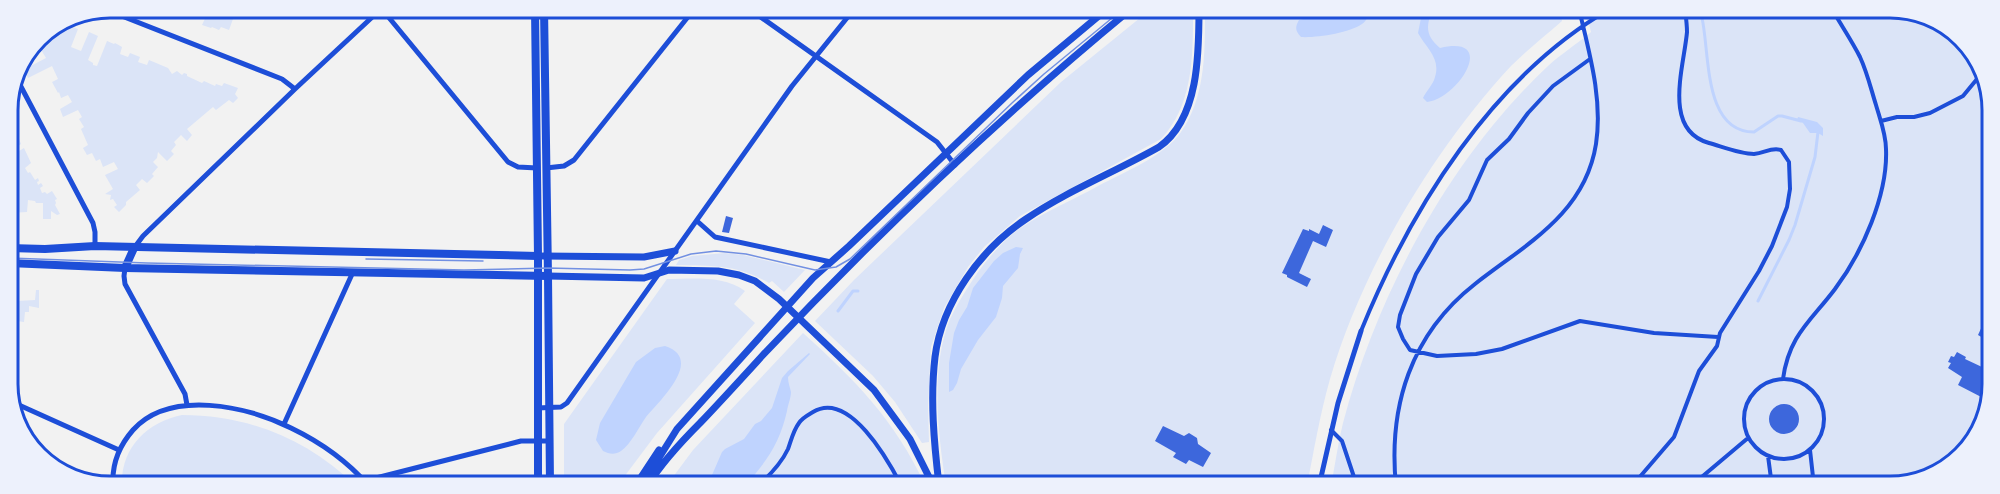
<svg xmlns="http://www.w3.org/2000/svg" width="2000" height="494" font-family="Poppins,sans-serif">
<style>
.green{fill:#dbe4f7}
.water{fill:#bfd3fe}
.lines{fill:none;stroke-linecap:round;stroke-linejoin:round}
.stream{stroke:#bfd3fe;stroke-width:3}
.building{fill:#3d67dc}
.pedestrian{stroke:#1d4ed8;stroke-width:4}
.minor{stroke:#1d4ed8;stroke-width:5}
.tertiary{stroke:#1d4ed8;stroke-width:7}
.secondary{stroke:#1d4ed8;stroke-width:8}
.primary{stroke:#1d4ed8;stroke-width:8}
.tram{stroke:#7290e2;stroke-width:1.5}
.rim{fill:none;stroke:#1d4ed8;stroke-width:3}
</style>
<rect width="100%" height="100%" fill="#f2f2f2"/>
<!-- green -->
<path class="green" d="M210,8H237L229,30L221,27L219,30L212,27L211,28L202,25Z
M1151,9H1193C1193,54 1194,104 1161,139L1020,216L984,247L968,267L944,308L931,347L928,406L929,442L922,443L895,402L873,376L815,321L854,280L1061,82Z
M1205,9H1560L1562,21C1545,36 1527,50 1511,66C1433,150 1362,269 1330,379C1320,414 1314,450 1307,486L946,485C938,435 930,368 950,319C958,302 968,287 978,272C990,256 1005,238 1022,227C1046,211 1073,200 1098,186C1125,172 1164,156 1181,132C1206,96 1205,50 1205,9Z
M1585,9L1911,10L1963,38L1990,89V405L1957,461L1897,486H1331C1335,465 1338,443 1343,423C1377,294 1450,158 1548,66C1561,54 1577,44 1591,32Z
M63,23L78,29L71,47L81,51L89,32L98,36L88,60L93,63V65L97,66L107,41L114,44L115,43L122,47L120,54L128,57L130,53L140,57L138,62L147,65L149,60L168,68L172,74L177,71L182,75L184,73L187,74V76L202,83L204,81L215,86L216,84L222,86L224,83L238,88L235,94L238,98L233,103L229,100L216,110L213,107L187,129L192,135L187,141L181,135L174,142L176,145L171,151L174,154L167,161L158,152L157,158L153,162L158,167L152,174L154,176L147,183L142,179L136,185L140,190L126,202V205L119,212L114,207L117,205L113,199L110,200L111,195L105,194L113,189L105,175L118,169L114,162L103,167L100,159L96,161L92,153L87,155L83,148L88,145L81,129L84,127L79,119L82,117L78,110L63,117L60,109L72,102L68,95L61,98L59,92L58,93L52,82L58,79L52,66L28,78L23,70L46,58L37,43L34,44L38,37L58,24L62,25Z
M17,134L21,144L17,147L19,151L24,148L31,163L25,168L28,173L30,172L35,180L38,178L39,181L37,182L38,185L41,183L43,186L40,188L42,193L45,192L47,194L52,191L57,199L55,200L56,203L55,205L60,214L57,215L51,211V219H43V203H36L35,201L28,200L27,212L10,213L8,209V135L10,138Z
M725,253L743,255L805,270L784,292L772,281L769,283C736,264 713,266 676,265L679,260L692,256Z
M667,279C693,279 723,275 745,291L734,304L755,323L657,433L618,485H564V424Z
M36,290H39V308L29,306V312H25L24,322L17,321V324L10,322V320L17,319V301L35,300Z
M803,333C855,380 895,420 925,485H667L693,450Z
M182,415C248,415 307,439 355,485L122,484C121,448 147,422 182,415Z"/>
<!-- water -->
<path class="water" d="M1328,9H1372C1369,14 1367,21 1362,24C1349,33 1316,38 1301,37C1295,31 1295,27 1299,20L1326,14Z
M1398,9H1427L1431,14C1425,29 1428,38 1440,48C1499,34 1458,99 1427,102L1423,98C1426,91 1433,85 1435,77C1441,58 1426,48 1418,33L1422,13L1416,12L1401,15Z
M1798,117L1817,122L1823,128V136L1818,133H1810L1803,123L1797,120Z
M1016,247L1023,248L1020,254L1018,268L1003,286L1002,298L996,317L978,340L961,369L957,383L953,390L949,392V363L954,333L959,320L967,307L973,288L994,261L1003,253Z
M665,346C705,359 659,401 646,417C639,427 631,444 621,451C615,455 609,454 603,451L596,440L600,423L636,362L655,348Z
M809,353L810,354L788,377C788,383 790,387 791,392C791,398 788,404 787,411C780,442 767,462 745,485H704L712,475L722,452L725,449L744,439L755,424L761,421L772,408L782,378L788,371Z"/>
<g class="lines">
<!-- stream -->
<path class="stream" d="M1702,18C1710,53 1703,132 1754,132L1778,116H1782L1801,121
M1758,301L1789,240L1795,225L1815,157L1818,132
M838,311L853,291H858"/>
</g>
<!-- building -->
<path class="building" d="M726,216L733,218L729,233L722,232Z
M1323,225L1333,230L1326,247L1313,241L1299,273L1311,279L1307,287L1287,277V275L1282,273L1303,229L1309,231V229L1319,234Z
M1989,311L1990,312V342L1978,335Z
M1990,349V363L1987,370L1990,371V392L1987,400L1958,385L1962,377L1948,368L1951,363L1948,362L1951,356L1954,357L1957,352L1966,357L1965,359L1982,367Z
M1769 419a15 15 0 1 1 30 0a15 15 0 1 1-30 0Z
M1163,426L1184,436L1189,433L1197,438L1198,444L1211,453L1203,467L1189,460L1186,464L1173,457L1176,453L1155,441Z"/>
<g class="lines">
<!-- pedestrian -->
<path class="pedestrian" d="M1590,59L1553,86L1528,113L1509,139L1487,160L1469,200L1438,237L1416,274L1400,315L1398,327L1403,339L1410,350L1437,356L1476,354L1502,349L1580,321L1654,333L1718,337
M1881,121L1897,117H1914L1930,113L1963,96L1982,73
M1361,331C1411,208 1493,76 1610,9
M1744 419a40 40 0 1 1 80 0a40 40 0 1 1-80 0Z
M1783,379C1789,335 1811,321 1835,289C1862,253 1888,195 1886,149C1886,134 1880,119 1876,105C1871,89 1867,72 1860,57C1852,41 1841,25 1832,9
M1331,430L1342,441L1357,486
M1810,450L1814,486
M1768,456L1772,486
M759,485C770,475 781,464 788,449C791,441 793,431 799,423C802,418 808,415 813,412C849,390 888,460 901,485
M1396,486C1388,406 1411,334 1475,284C1526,244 1585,214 1596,144C1603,99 1589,52 1579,9
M1632,486L1674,437L1699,371L1717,346L1720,333L1759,271L1772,246L1787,207L1790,189L1789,162L1781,150C1771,147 1765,153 1754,154C1740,154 1723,147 1709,143C1662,130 1684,67 1687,32C1687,25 1686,17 1685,9
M1691,486L1748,438"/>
<!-- minor -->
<path class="minor" d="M381,8L508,162L518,167L537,168
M748,8L937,142L955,165
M104,9L282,79L295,89
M18,81L93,223L95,232V246
M546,168L564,166L574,160L695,8
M697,221L715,237L831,262
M134,248L143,236L295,89L382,8
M125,268L124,276L125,284L185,394L187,405
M10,401L119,450
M537,408L561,407L567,403L792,86L855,8
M284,424L353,272
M366,482L376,478L521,441H550
M113,484C112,464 119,446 133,430C170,389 247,406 291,428C320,442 347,461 368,485
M1319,486L1338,403L1361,331"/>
<!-- tertiary -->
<path class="tertiary" d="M543,256L644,257L675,251
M548,276L644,278L669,270L718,271L739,275L755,281L779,299L874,390L910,439L933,485
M636,485L659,450
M642,485L677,429L813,278L849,246L1028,75L1107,9
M648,485C662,462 681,442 700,423C721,401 741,379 762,356C878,233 1001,116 1131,9
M939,485C934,443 930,399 935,357C942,302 981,249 1026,219C1067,191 1115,172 1159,147C1199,119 1199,53 1199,9"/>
<!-- secondary -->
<path class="secondary" d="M538,256V485
M125,268L134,248
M548,276L550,485"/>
<!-- primary -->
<path class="primary" d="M9,248L45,249L95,246L538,256L535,8
M9,263L125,268L548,276L544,8"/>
<!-- tram -->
<path class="tram" d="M9,258L147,263L464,270L548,268L630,270L644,269L691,254L716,251L746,254L815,270L836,267L850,259L1012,103L1044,74L1123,9
M366,259L483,261"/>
</g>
<!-- crop -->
<path d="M0 0H2000V494H0ZM110 18H1890A92 92 0 0 1 1982 110V384A92 92 0 0 1 1890 476H110A92 92 0 0 1 18 384V110A92 92 0 0 1 110 18Z" fill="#edf1fc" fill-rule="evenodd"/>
<path class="rim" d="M110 18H1890A92 92 0 0 1 1982 110V384A92 92 0 0 1 1890 476H110A92 92 0 0 1 18 384V110A92 92 0 0 1 110 18Z"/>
</svg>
